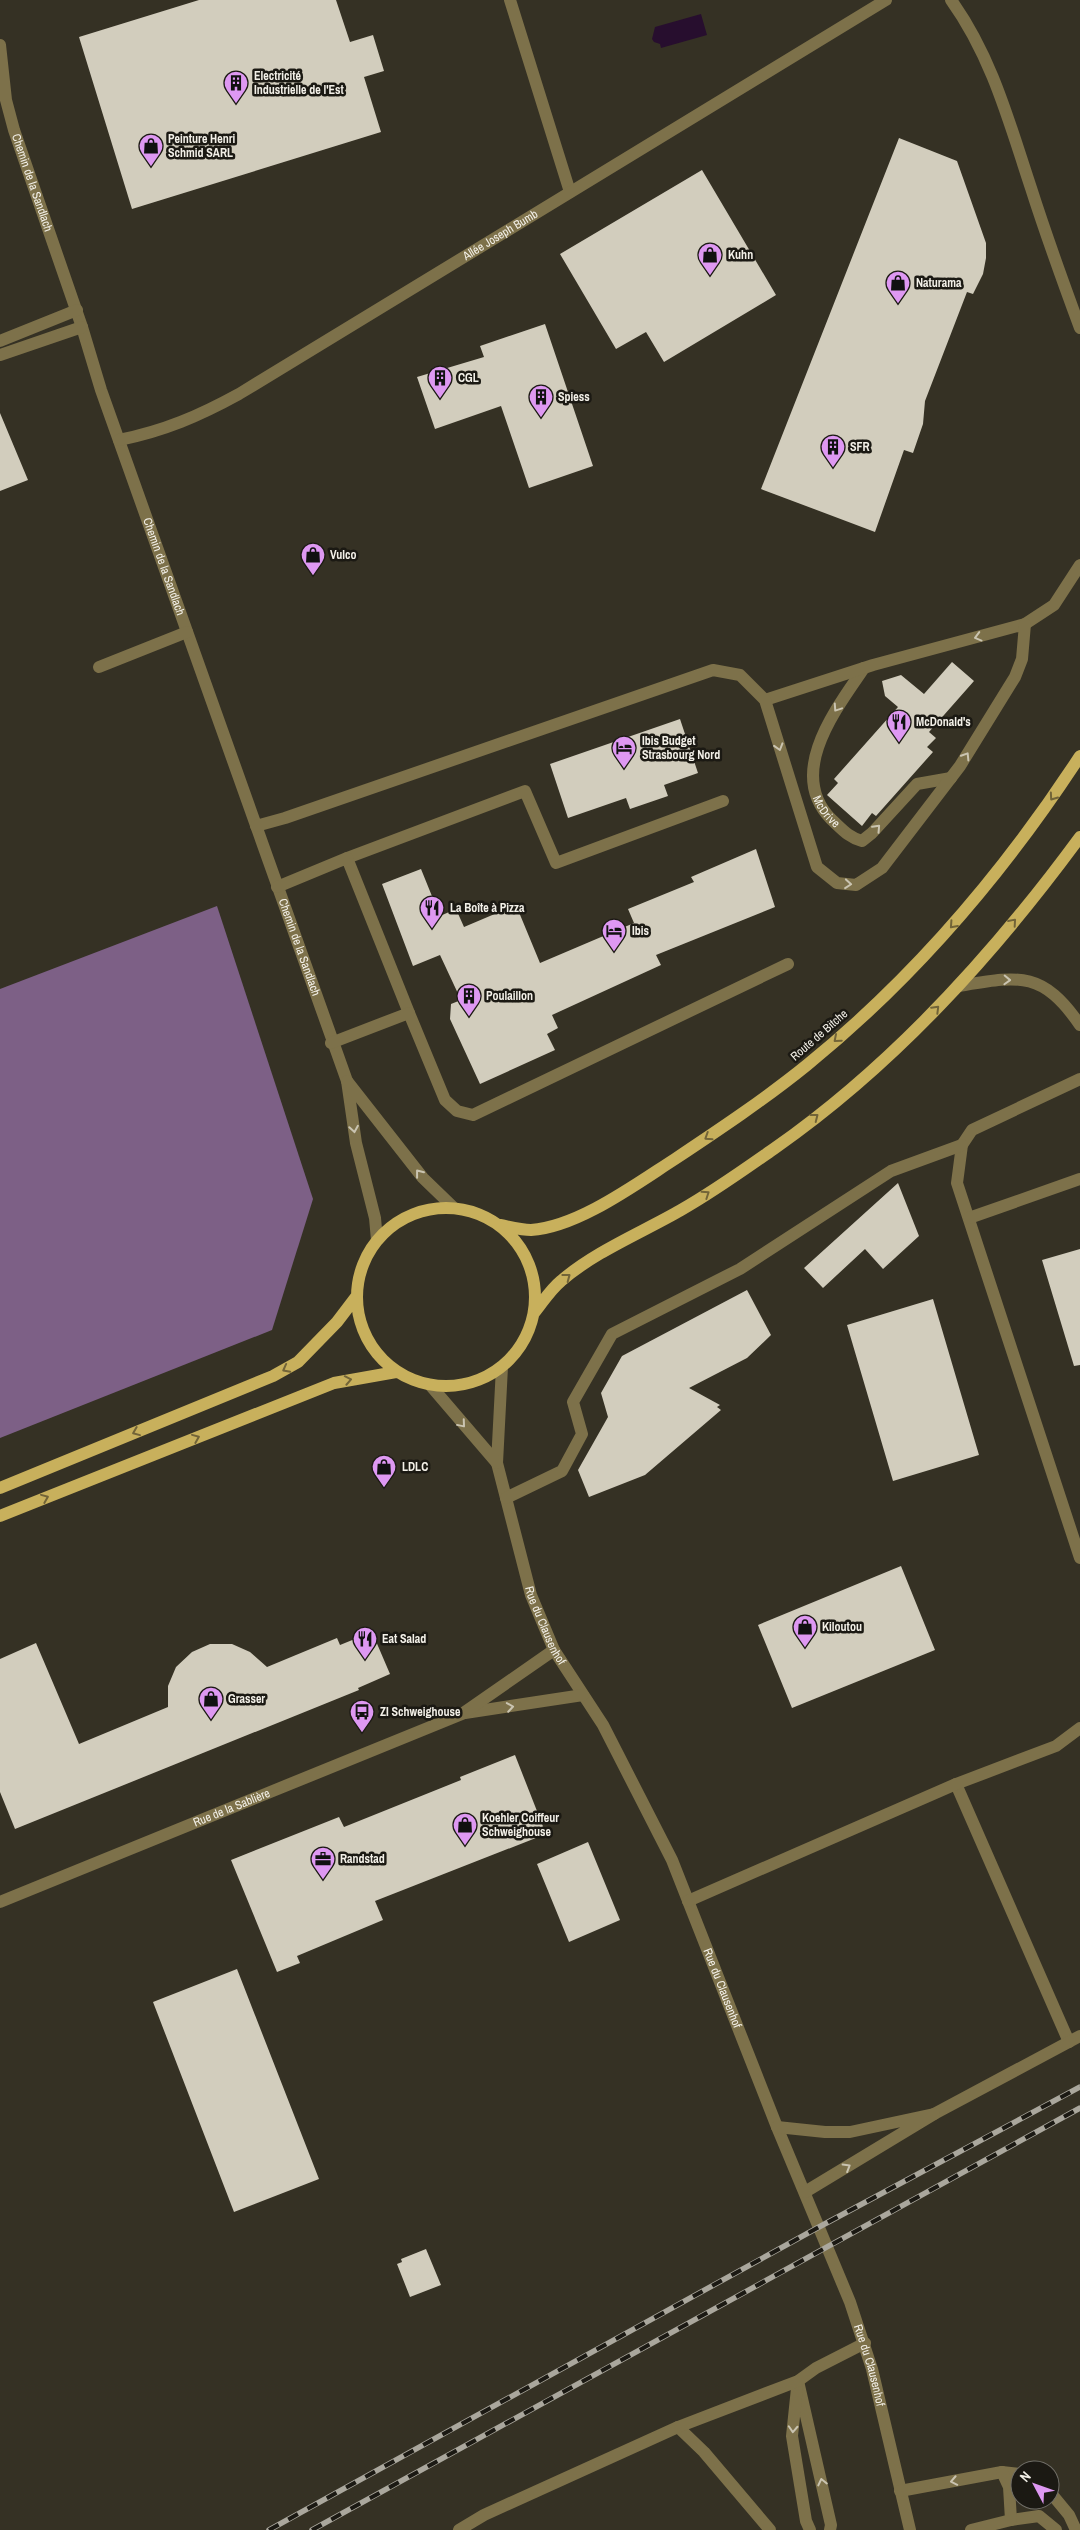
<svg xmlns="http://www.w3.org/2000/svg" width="1080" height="2530" font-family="'Archivo Narrow',sans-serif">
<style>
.forest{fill:#7d6086}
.water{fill:#270e2e}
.building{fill:#d2cdbd}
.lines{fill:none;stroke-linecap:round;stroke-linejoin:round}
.minor{stroke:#7d714a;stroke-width:12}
.major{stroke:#c8b05c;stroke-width:12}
.rail-casing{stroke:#aaa79d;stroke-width:5.5}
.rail{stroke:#1b1913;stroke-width:4;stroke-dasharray:11;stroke-linecap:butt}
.oneway{stroke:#cac4b1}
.oneway2{stroke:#726438}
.labels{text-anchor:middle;stroke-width:5;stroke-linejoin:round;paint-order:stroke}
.poi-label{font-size:12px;font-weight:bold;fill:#f3f0e8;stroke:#1b1913;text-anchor:start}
.street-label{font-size:12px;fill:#f3f0e8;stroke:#1b1913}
</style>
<rect width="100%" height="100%" fill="#353124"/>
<!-- forest -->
<path class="forest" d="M217,906L313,1199L272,1330L0,1438V989Z"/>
<!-- water -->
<path class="water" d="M701,14L707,35L661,48L660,44L654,42L652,39L655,27Z"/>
<!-- building -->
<path class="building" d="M199,0H336L350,42L373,35L384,71L364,77L381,132L132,209L79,37Z
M899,138L957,161L986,243V258L983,274L973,294L967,292L925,401L923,424L913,453L904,450L875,532L761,489Z
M702,170L776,295L664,362L646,332L616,349L560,254Z
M545,324L593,466L529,488L501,406L435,429L417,377L484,357L480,346Z
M0,413L28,480L0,491Z
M952,662L974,681L929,732L936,738L927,747L933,752L876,816L872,813L862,826L827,795L838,783L834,779L898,707L885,696L882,681L901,675L924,694Z
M680,719L698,773L664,785L668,796L630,809L626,798L568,818L550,764Z
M756,849L775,907L656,955L661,965L552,1015L558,1028L547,1034L555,1050L480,1084L450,1019L451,1004L461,1000L440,955L413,966L382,884L421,869L440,916L456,909L464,927L516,905L540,963L634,923L628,909L694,882L691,877Z
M898,1183L919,1236L883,1269L865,1249L823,1288L804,1268Z
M1080,1249V1365L1074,1366L1042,1260Z
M747,1290L771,1335L747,1358L689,1388L720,1405L717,1407L721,1410L645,1475L589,1497L578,1470L608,1417L601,1393L622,1356Z
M933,1299L979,1455L893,1481L847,1325Z
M901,1566L935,1650L792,1708L758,1625Z
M372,1632L390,1674L358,1688L359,1690L15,1829L0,1792V1659L36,1643L79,1744L168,1707V1686L176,1667L192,1652L210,1644H232L250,1652L267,1667L337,1638L340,1645Z
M515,1755L546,1834L375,1901L383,1920L297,1956L300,1963L277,1972L231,1860L339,1817L344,1827L461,1780L460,1777Z
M588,1842L620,1920L569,1942L537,1864Z
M237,1969L319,2179L234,2212L153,2002Z
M426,2249L441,2285L410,2297L397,2264L402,2262L401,2259Z"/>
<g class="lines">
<!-- minor -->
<g class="minor">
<path d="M510,0L570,192"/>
<path d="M951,0C992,57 1009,122 1031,188C1046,235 1063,282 1080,328"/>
<path id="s1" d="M0,45L6,100L14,130L82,327L101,390L347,1081L356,1143L375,1218L377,1240"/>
<path d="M0,341L77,310"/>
<path d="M0,355L82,327"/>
<path id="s2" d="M119,440C164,431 199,416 239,394L886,0"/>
<path d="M99,667L187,632"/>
<path id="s3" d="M864,668C836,709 786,773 831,819C842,829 848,837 862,841L872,833L917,784L951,778"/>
<path d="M765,700L873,665L1025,624L1054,605L1080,565"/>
<path d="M256,826L285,818L713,670L740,675L765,700L817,867L837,883L856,885L882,868L960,766L1015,677L1022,659L1025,624"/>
<path d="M347,858L525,791L556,863L723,801"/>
<path d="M277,887L347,858L409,1013"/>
<path d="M959,986C1019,976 1042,970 1080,1025"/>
<path d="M331,1043L409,1013L445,1100L457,1111L473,1115L788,964"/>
<path d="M1080,1079L972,1130L962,1145L957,1183L1080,1558"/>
<path d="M347,1081L423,1178L453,1207"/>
<path d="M969,1218L1080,1179"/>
<path id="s4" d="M502,1367L497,1463L531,1595L554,1650L603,1725L672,1860L777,2127L850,2302L872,2369L910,2530"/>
<path d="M431,1386L497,1463"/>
<path d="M506,1498L562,1471L582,1434L573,1402L612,1334L740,1269L891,1171L962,1145"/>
<path d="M465,1713L583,1695"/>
<path d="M956,1784L1069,2042"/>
<path d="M688,1901L956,1784L1056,1746L1080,1728"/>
<path id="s5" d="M0,1902L462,1714L554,1650"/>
<path d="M934,2114L1080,2036"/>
<path d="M777,2127L825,2132H850L934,2114L805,2192"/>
<path d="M798,2381L831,2525L830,2530"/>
<path d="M797,2388L792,2436L806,2521L810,2530"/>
<path d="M678,2427L704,2452L770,2530"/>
<path d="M900,2491L1002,2472L1020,2474"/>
<path d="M1050,2492L1069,2515L1076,2530"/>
<path d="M1011,2520L1039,2516L1056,2530"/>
<path d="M459,2530L484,2515L678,2427L798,2381L816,2368L865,2343"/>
<path d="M971,2530L1011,2520L1009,2487L1002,2472"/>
</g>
<!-- major -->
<path class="major" d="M357 1297a89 89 0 1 1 178 0a89 89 0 1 1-178 0Z
M500,1225C510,1227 521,1230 531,1230C578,1227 636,1184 675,1159C720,1129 765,1099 807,1065C914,978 1005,871 1080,756
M534,1313C543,1302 550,1290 561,1281C594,1252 643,1232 681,1210C713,1192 745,1169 775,1148C895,1064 994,954 1080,837
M0,1488L273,1376L298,1362L337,1322L356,1297
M0,1516L334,1383L396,1372"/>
<defs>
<path id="rail" d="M269,2530L819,2227L1080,2087
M312,2530L1080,2108"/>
</defs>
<!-- rail casing -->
<use href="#rail" class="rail-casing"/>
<!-- rail -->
<use href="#rail" class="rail"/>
</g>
<!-- one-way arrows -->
<defs><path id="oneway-chevron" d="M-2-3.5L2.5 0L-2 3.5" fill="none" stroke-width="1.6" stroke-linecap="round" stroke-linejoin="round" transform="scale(1.25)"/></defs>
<g class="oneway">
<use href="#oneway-chevron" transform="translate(978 637) rotate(165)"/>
<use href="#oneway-chevron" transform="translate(837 708) rotate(124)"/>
<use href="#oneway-chevron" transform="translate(779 747) rotate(73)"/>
<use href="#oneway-chevron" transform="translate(966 756) rotate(-58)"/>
<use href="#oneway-chevron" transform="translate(877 828) rotate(-47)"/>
<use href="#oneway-chevron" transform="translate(848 884) rotate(5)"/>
<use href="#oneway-chevron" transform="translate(1007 980) rotate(2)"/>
<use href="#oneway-chevron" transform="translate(354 1129) rotate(81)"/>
<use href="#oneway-chevron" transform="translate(419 1173) rotate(-128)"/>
<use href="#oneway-chevron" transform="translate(462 1424) rotate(50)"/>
<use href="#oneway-chevron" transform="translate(510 1707) rotate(-9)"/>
<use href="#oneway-chevron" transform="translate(847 2167) rotate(-31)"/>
<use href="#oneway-chevron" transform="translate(793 2429) rotate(93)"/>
<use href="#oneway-chevron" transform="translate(954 2481) rotate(169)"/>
<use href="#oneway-chevron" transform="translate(822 2482) rotate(-103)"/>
</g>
<g class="oneway2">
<use href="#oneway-chevron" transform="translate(1053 797) rotate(125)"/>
<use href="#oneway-chevron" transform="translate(1013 922) rotate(-49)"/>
<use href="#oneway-chevron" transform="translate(953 925) rotate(132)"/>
<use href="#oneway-chevron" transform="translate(936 1009) rotate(-45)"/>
<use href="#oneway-chevron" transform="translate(837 1039) rotate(139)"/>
<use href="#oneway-chevron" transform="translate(815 1117) rotate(-38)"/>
<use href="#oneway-chevron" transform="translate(708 1137) rotate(147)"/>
<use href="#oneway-chevron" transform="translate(706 1194) rotate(-34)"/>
<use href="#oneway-chevron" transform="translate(567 1277) rotate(-37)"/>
<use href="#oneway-chevron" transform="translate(286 1369) rotate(152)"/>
<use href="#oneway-chevron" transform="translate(348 1380) rotate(-11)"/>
<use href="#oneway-chevron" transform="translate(136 1432) rotate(158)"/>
<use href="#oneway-chevron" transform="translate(196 1438) rotate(-22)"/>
<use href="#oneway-chevron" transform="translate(45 1498) rotate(-22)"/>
</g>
<!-- icons -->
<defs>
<symbol id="building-pin" viewBox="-11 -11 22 30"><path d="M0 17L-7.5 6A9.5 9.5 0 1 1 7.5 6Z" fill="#de98f2" stroke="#1b1913"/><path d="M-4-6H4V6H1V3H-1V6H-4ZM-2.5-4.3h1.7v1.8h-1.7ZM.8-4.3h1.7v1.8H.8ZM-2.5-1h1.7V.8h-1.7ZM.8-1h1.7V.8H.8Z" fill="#111"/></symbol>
<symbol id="shop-pin" viewBox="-11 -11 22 30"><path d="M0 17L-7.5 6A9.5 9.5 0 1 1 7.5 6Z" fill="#de98f2" stroke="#1b1913"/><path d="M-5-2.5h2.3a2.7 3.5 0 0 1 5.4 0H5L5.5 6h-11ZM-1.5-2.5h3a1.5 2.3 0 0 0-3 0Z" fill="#111"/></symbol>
<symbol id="restaurant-pin" viewBox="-11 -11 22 30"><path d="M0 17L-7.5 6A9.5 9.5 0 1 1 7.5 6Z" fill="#de98f2" stroke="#1b1913"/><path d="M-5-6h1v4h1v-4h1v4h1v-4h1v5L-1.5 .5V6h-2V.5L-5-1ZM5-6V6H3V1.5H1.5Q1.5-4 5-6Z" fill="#111"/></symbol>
<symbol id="hotel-pin" viewBox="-11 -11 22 30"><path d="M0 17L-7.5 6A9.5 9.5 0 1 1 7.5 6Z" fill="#de98f2" stroke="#1b1913"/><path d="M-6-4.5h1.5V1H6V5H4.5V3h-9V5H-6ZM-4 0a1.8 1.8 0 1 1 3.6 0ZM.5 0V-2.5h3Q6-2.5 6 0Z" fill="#111"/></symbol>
<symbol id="bus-pin" viewBox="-11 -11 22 30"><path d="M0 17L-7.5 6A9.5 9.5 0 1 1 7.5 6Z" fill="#de98f2" stroke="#1b1913"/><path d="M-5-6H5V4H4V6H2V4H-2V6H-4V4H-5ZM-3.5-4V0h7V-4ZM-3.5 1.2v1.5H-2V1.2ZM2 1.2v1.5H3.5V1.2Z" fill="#111"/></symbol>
<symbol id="office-pin" viewBox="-11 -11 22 30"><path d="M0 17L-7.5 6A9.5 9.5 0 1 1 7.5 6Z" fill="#de98f2" stroke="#1b1913"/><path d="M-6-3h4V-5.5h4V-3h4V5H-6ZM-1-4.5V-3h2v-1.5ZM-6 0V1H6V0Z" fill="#111"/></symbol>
</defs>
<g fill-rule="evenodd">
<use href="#building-pin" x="222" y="69" width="28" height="38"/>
<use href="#shop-pin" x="137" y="132" width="28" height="38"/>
<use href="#shop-pin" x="696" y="241" width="28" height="38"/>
<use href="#shop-pin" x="884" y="269" width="28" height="38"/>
<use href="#building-pin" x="426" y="364" width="28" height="38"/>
<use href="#building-pin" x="527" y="383" width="28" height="38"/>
<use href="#building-pin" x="819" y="433" width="28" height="38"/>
<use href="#shop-pin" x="299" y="541" width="28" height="38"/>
<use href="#restaurant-pin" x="885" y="708" width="28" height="38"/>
<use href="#hotel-pin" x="610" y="734" width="28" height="38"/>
<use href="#restaurant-pin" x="418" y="894" width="28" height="38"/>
<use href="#hotel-pin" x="600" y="917" width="28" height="38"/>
<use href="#building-pin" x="455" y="982" width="28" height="38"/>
<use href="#shop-pin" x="370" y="1453" width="28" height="38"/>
<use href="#shop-pin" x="791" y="1613" width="28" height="38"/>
<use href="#restaurant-pin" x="351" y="1625" width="28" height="38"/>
<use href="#shop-pin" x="197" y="1685" width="28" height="38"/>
<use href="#bus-pin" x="348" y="1698" width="28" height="38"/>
<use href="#shop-pin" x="451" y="1811" width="28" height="38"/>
<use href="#office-pin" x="309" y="1845" width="28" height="38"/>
</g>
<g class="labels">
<!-- poi labels -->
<g class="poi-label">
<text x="254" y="80">Electricité<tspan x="254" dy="14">Industrielle de l'Est</tspan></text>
<text x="168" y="143">Peinture Henri<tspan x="168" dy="14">Schmid SARL</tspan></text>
<text x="728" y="259">Kuhn</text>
<text x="916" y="287">Naturama</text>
<text x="458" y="382">CGL</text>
<text x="558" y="401">Spiess</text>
<text x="850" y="451">SFR</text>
<text x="330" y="559">Vulco</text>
<text x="916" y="726">McDonald's</text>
<text x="642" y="745">Ibis Budget<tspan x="642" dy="14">Strasbourg Nord</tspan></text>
<text x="450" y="912">La Boîte à Pizza</text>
<text x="632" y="935">Ibis</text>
<text x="486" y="1000">Poulaillon</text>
<text x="402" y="1471">LDLC</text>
<text x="822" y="1631">Kiloutou</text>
<text x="382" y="1643">Eat Salad</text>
<text x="228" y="1703">Grasser</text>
<text x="380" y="1716">ZI Schweighouse</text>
<text x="482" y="1822">Koehler Coiffeur<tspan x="482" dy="14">Schweighouse</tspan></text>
<text x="340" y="1863">Randstad</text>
</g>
<!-- street labels -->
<g class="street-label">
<text dy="4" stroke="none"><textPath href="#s1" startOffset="142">Chemin de la Sandlach</textPath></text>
<text dy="4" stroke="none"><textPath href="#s2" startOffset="435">Allée Joseph Bumb</textPath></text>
<text dy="4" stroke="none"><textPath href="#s1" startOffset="548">Chemin de la Sandlach</textPath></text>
<text dy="4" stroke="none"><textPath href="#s3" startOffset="160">McDrive</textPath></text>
<text dy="4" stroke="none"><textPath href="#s1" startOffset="952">Chemin de la Sandlach</textPath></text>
<text transform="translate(819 1035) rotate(-41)" y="4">Route de Bitche</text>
<text dy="4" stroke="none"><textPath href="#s4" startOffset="266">Rue du Clausenhof</textPath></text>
<text dy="4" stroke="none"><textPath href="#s5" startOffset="250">Rue de la Sablière</textPath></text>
<text dy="4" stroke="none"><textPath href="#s4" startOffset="671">Rue du Clausenhof</textPath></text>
<text dy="4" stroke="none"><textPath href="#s4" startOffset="1076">Rue du Clausenhof</textPath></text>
</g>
</g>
<!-- north arrow -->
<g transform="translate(1035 2485) rotate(311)"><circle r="24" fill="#1b1913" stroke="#716f68"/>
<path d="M0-4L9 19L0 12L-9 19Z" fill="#de98f2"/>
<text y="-8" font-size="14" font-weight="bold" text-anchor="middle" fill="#f3f0e8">N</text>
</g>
</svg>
